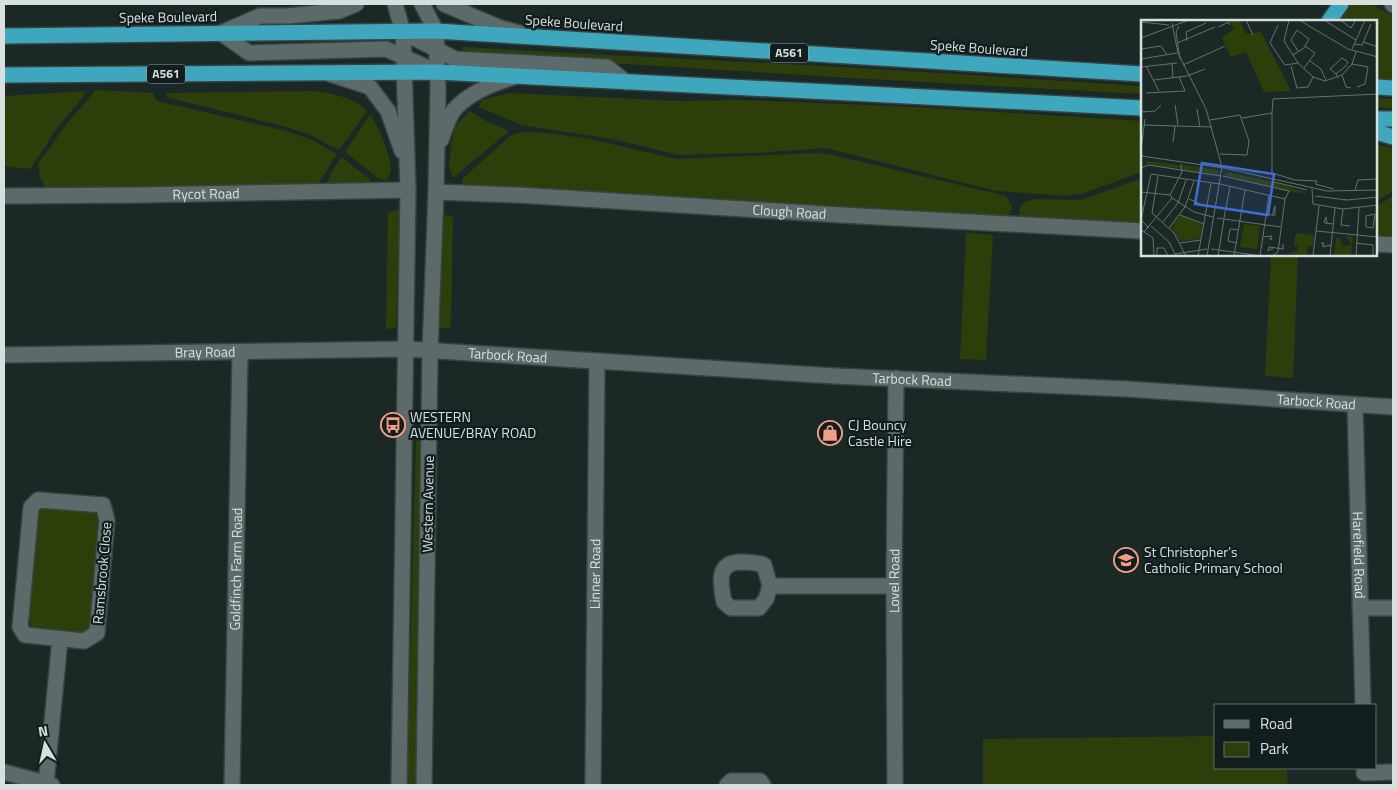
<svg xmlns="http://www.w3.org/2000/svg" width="1397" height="789" font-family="'Titillium Web',sans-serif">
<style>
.green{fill:#2e3e0a}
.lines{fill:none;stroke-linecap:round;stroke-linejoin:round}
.minor-casing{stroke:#374341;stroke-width:18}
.highway-casing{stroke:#374341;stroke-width:18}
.minor{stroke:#5c6b69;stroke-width:15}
.highway{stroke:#3fa7bd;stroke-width:15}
.labels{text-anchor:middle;stroke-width:4.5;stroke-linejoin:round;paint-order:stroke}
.shield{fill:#111e1d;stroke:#9ca6a4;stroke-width:1}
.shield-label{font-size:12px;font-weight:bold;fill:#d7e0de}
.street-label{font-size:14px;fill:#d7e0de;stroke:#111e1d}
.poi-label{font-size:14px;fill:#d7e0de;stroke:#111e1d;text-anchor:start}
.inset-road{fill:none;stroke:#667270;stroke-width:1}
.view{fill:#426bd9;fill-opacity:0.15;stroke:#426bd9;stroke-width:2.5}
.inset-edge{fill:none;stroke:#d7e0de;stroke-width:2.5}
</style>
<rect width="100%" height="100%" fill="#1a2826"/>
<!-- green -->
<path class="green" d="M1346,4H1371L1393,16V80L1376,79V21H1337Z
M462,47L860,68L1142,86V94L852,78L464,54Z
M96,90L153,93L156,100L161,102L287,131L312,140L337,154L317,186L47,191L40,177L38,164L68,122Z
M85,91L83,97L57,128L31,168L25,169L4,166V96Z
M315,91C334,94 353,97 367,111L339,150L308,134L283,126L169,98L166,96V93Z
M509,93L681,101L740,100L917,107L1142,121V172L1081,194L1067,196L996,191L826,148L756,153L679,155L612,139L521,125L479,107L482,100Z
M1376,98L1393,99V109L1376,107Z
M470,111L486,121L509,131L453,178L449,167L451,146L455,126Z
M370,114C378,124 391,157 391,170C391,173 388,178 387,181L379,179L345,152Z
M522,132L548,133L590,139L676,159L818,153L833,155L1006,196L1012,206L1011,211L1006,219L462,188V179L510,136Z
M1376,144L1393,148V191L1376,202Z
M341,157L370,179L371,186H326L331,173Z
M1142,178V227L1023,220L1019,215L1020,208L1025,202L1034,199L1081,200Z
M1393,196V241L1376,240V207Z
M400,210L396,328L386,329L388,212Z
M443,215L453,216L451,328H440Z
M966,233L993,235L986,360L960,359Z
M1271,255H1298L1293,378L1265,376Z
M423,435L416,785H407L416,436Z
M41,506L92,509L99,515L92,623L88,631L79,635L32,629L29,619L35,514Z
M1216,736V768H1287L1288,785H983V739Z"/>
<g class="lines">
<defs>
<g id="minor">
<path d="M356,4L339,11L288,16H260L221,33L249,53L386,49L437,72"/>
<path d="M395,4L403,32L408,190L399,785"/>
<path d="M422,4L436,31L438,89L436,192L430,352L424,785"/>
<path d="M444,4L498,27L519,33"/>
<path d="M1392,4L1393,5"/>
<path d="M403,32L455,59L607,67L626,82"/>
<path d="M330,74L370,87L388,111L402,151"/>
<path d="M441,140C444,131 448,119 453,111C467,94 494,83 514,77"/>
<path id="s1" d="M436,192L518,195L841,215L1142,231"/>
<path id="s2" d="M4,196L139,195L408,190"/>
<path d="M1376,244L1393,245"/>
<path id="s3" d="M4,355L407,349L835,376L1127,389L1393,407"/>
<path id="s4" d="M1355,405L1363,705"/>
<path d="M38,500L103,505L107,520L97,633L84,641L25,635L20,627L31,507Z"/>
<path d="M770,586L764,565C756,562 748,562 740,562C715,563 721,585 724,602L731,608H759L766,599L770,586H894"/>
<path d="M1360,608H1393"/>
<path d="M4,772L52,785"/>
<path d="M1364,773L1393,772"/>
<path d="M46,784L60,639"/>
<path id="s5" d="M232,785L240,353"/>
<path id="s6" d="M593,785L597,362"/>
<path d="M727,785L731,781H760L763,785"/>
<path id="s7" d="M895,785L894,586L896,378"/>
</g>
<path id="highway" d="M1329,21L1341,4
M4,36L436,31L1142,74
M4,75L437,72L1142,108
M1376,87L1393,88
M1376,119H1393
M1376,132L1393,137"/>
</defs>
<!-- minor casing -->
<use href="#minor" class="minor-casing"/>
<!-- highway casing -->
<use href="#highway" class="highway-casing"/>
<!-- minor -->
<use href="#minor" class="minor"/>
<!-- highway -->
<use href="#highway" class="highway"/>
</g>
<!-- icons -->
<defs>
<symbol id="bus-ring" viewBox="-11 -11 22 22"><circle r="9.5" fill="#111e1d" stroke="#f49e87" stroke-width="1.5"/><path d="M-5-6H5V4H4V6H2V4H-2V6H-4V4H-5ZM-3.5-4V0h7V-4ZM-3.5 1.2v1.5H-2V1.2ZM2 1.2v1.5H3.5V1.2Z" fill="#f49e87"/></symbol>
<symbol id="shop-ring" viewBox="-11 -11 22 22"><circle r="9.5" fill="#111e1d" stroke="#f49e87" stroke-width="1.5"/><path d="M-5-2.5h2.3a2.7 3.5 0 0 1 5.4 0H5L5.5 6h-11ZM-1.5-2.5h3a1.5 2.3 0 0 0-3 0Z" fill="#f49e87"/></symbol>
<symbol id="school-ring" viewBox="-11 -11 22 22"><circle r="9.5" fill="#111e1d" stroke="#f49e87" stroke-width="1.5"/><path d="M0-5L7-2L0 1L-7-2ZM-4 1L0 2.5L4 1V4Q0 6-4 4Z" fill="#f49e87"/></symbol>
</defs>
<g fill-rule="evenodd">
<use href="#bus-ring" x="379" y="411" width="28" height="28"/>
<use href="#shop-ring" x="816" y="419" width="28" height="28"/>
<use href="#school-ring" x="1112" y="546" width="28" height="28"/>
</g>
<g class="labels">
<!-- shield labels -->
<g class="shield">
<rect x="770" y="43.5" width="38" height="19" rx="4"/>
<rect x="147" y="64.5" width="38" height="19" rx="4"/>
</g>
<g class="shield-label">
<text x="789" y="57">A561</text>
<text x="166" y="78">A561</text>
</g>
<!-- street labels -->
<g class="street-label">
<text transform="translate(168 17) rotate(-1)" y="5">Speke Boulevard</text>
<text transform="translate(574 23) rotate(4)" y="5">Speke Boulevard</text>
<text transform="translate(979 48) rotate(4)" y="5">Speke Boulevard</text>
<text dy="5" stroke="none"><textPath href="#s2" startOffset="202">Rycot Road</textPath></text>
<text dy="5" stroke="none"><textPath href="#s1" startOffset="354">Clough Road</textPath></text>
<text dy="5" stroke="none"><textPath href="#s3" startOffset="201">Bray Road</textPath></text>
<text dy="5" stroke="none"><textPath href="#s3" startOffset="504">Tarbock Road</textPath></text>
<text dy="5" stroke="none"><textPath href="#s3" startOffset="909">Tarbock Road</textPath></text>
<text dy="5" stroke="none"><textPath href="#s3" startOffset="1314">Tarbock Road</textPath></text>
<text transform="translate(428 504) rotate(-89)" y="5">Western Avenue</text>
<text dy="5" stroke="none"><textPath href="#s4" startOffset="150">Harefield Road</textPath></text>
<text dy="5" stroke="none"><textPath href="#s5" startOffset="216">Goldfinch Farm Road</textPath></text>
<text transform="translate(102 573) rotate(-85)" y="5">Ramsbrook Close</text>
<text dy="5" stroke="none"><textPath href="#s6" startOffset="211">Linner Road</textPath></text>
<text dy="5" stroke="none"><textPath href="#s7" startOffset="204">Lovel Road</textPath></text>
</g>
<!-- poi labels -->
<g class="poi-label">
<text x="410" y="422">WESTERN<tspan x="410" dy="16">AVENUE/BRAY ROAD</tspan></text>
<text x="848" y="430">CJ Bouncy<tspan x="848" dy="16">Castle Hire</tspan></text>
<text x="1144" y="557">St Christopher's<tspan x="1144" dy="16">Catholic Primary School</tspan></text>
</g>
</g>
<!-- overview -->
<g transform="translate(1141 20)">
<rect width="236" height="236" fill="#1a2826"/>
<path d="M89,0H99L105,14L120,12L150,71L123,72L105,32L90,37L81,17L93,9ZM5,141L39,145L41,149L6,144ZM41,145L76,150L80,155L43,150ZM86,152L128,161L166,173L149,172L83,155ZM39,195L62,205L59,219L39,221L29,207H33L31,204ZM103,204L119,206L116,229L99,227ZM159,213L173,215L172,226H167L166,235L146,233L156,231L157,226H153L154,215ZM205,216H212L210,236H193L195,218H199L201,227L210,225Z" fill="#2e3e0a"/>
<path class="inset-road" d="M105,0L112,15M148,0L143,21L157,43L172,57L184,61L201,55L211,44L215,32M158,0L207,29L237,37M183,0L215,20M199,0L210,8L215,0M0,2L28,5M31,3L37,33L65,89L81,147L66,236M137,5L129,23L144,45L157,43M38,6L35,12L39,39M77,7L88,2L89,5M0,18L48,0M46,21L45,12L65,3M222,22L237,27M36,23L74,7M213,24L221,25L230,4M0,29L20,26L26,35M211,29L224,0M152,35L163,28L168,19L156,10L150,20L157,31M0,39L36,33M169,41L180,49L185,60M31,43L32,58M211,44L227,47L224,64L216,67M42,45L84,26M5,46L18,71M150,46L156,68L167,67L172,57M0,47L36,43M163,48L174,33L164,26M195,54L189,49L201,38L207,42L206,44M201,55L205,67L210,68M197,58L195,54L206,45M13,60L46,56L64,49M5,73L44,71L38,57M34,85L37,105M56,89L59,107M0,92L14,91L20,85M131,93L132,79L237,74M101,98L131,93V153L154,160L176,161M69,100L99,95L108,121L106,135L79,134M3,105L71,107M32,122L34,106M0,130L4,99M0,136L83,148L186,171L237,170M0,148L7,145L80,156M17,156L11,193L33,213L45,236M82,156L148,171L144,179L137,232L131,236M176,161L174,164L193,169M133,162L166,170M171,169L172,184M214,170L217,160L237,159M0,172L29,175M174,176L206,180L237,177M31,178L53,192L72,197M31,178L29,175L41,152L40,144M48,179L66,187M172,184L202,189L237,185M202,189L200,205L209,206M125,194L131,195L134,186V195H131M234,194L232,208L225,207V196ZM39,195L63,204M76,198L140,207M83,198L89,167M22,202L37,183L45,160M186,203L185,197L183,202L184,203L192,204M10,206L28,222L35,236M8,208L0,200L10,154L79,164L144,179M28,208L44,187L53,161M0,210L12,218L13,236M175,211L237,217M3,212L31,178M122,217L131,216L130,220L128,218M39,223L60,220M96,223L87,221L89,209L98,210M215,223L232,225V236M184,225L181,222L182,227L190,225M132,228L127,231L128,227L142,229V224M70,229L121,236M34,234L66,229M16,236V228H23L27,236M57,236L70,163M77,236L83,199M93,236L104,170M119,236L128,175M172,236L178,186M189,236L194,188M215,236L218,188"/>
<path class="view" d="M61,143L133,154L127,195L54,184Z"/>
<rect width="236" height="236" class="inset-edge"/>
</g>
<!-- border -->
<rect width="1397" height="789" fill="none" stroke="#d7e0de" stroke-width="10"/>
<!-- legend -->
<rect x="1214" y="704" width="162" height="65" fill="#111e1d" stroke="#606c6a"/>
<rect x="1224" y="720" width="25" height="8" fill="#5c6b69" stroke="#606c6a"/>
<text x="1260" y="729" font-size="15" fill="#d7e0de">Road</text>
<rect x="1224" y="742" width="25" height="15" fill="#2e3e0a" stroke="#606c6a"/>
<text x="1260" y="754" font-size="15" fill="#d7e0de">Park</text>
<!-- north arrow -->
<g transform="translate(45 744) rotate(351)" stroke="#111e1d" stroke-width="4" paint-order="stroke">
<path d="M0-4L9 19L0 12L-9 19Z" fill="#d7e0de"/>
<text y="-8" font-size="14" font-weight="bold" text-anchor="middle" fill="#d7e0de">N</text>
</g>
</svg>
